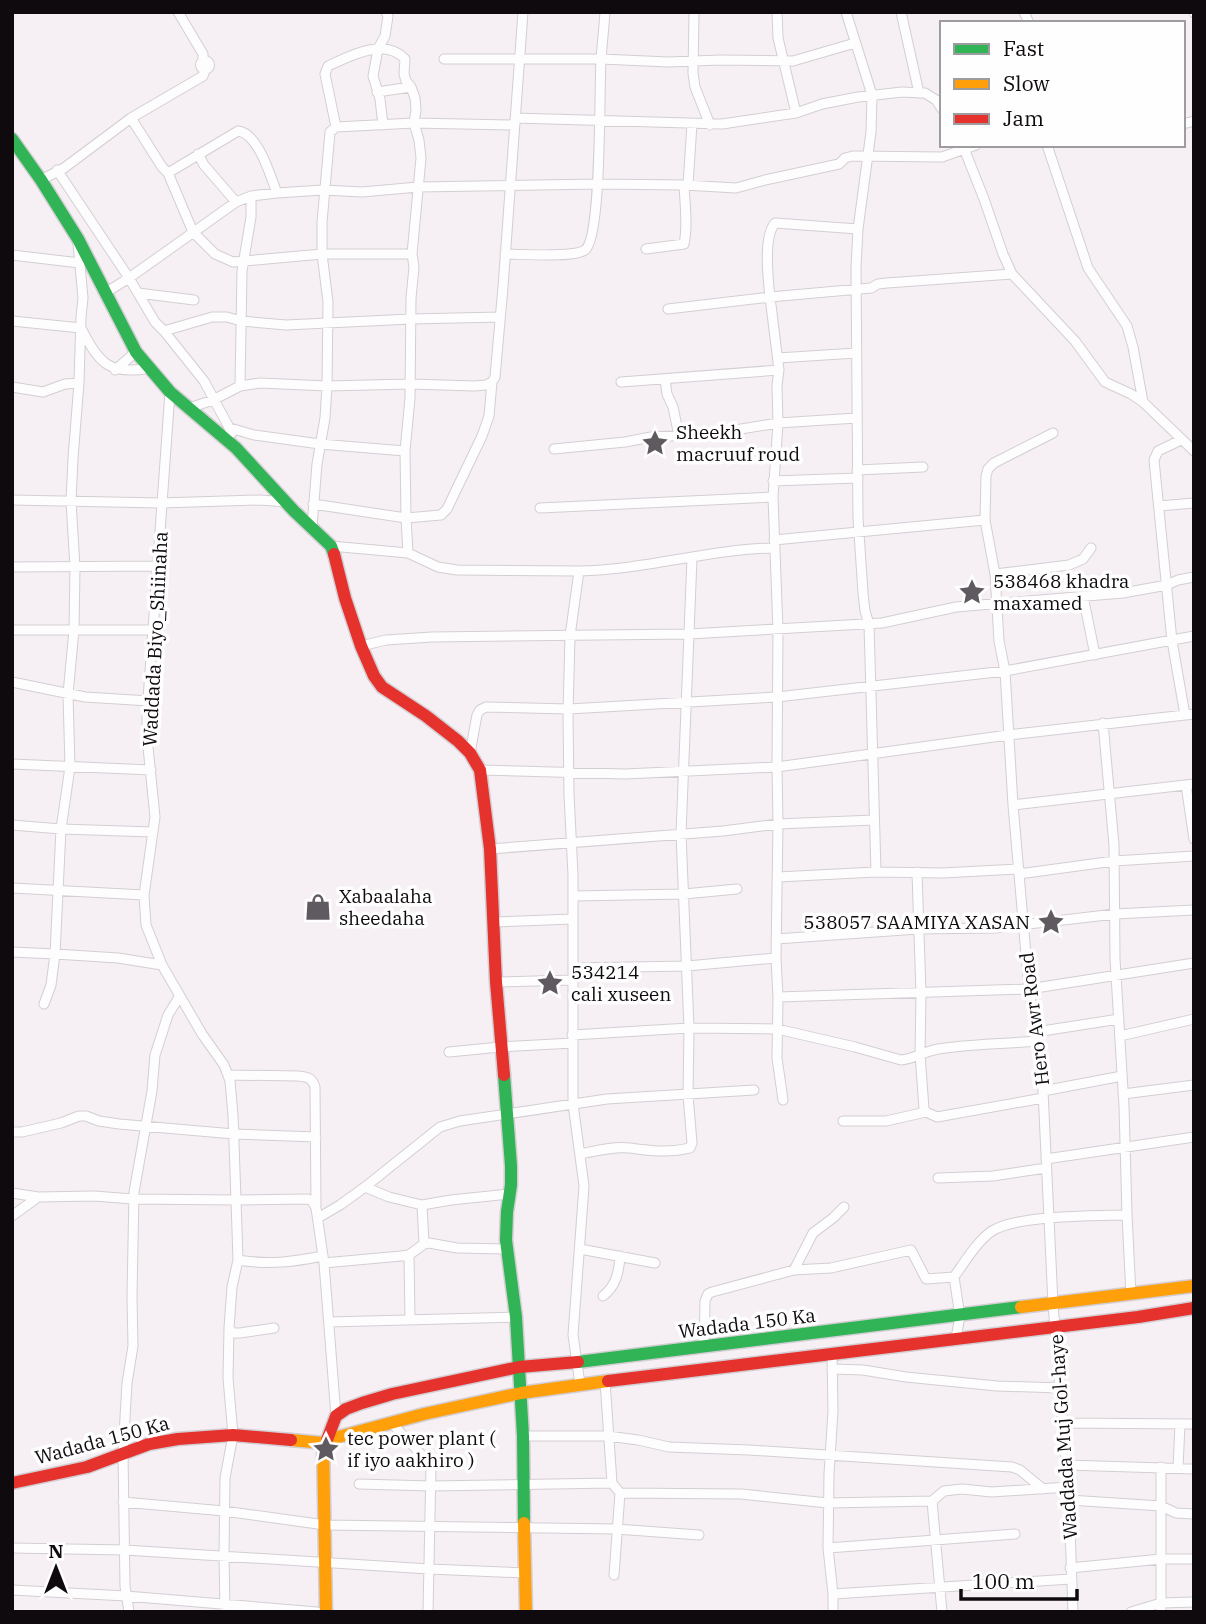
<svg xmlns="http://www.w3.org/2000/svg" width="1206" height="1624" font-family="'IBM Plex Serif',serif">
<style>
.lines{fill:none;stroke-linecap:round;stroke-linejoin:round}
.street-casing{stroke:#d3ced3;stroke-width:11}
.fast-casing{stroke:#d3ced3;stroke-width:15}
.slow-casing{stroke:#d3ced3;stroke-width:15}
.jam-casing{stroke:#d3ced3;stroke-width:15}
.street{stroke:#fefdfe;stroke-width:9}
.fast{stroke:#30b455;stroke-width:12}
.slow{stroke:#ff9f0a;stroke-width:12}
.jam{stroke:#e5322d;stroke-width:12}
.labels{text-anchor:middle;stroke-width:7;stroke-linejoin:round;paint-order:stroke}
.poi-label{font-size:19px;fill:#0e0a0e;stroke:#fefefe;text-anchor:start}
.street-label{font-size:19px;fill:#0e0a0e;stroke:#fefefe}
</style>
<rect width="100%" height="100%" fill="#f6f0f5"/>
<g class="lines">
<defs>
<path id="street" d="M178,12L203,54V61
M694,12L693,73L695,87L710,125
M777,12L778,38L796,113
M846,12L872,95L871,132L858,229L856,268L858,518L863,593L865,611L869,624L876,872L942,873L1019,869
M901,12L919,93
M1024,12L1029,23
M1194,12V13
M444,59H601L668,62L720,60L793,61L855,43
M200.5 65a4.5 4.5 0 1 1 9 0a4.5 4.5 0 1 1-9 0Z
M377,92L411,87
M131,118L203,76L205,70
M515,118L722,124L796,113L822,104L858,97L902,92L925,93L936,100L942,109
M1183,124L1194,121
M383,125L380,99L373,76L378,49L385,36L388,16L386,12
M1047,145L1088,268L1127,326L1133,347L1143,402
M963,146L984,199L1003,254L1012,274L1075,341L1105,382L1131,394L1143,402L1194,451
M198,154L204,165L236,202
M57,170L129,278L155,322L164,331L204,381L232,433
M168,173L238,131C258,133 270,175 277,193
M41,180L64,168L131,118L162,167L168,173L193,232L215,254L233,262L322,254H412
M688,185L692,124
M78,244L83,298L81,317L79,383L73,458L71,501L75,567L74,630L68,694L70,767L61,829L55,954L118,958L162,965
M646,249L684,244C688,226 685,205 684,185
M505,254C522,254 574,258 585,250C602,238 599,89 601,60C602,44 604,28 605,12
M12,255L80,263
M105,293L129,278L236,202L251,196L277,193L323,190L362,192L418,187L597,184L684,185L736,188L765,180L839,164L845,158L853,156L942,157L976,145
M138,293L194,300
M668,309L770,297C768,279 763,237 775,223L858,229
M12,321L81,328C99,363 109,376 150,368
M164,331L212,317H227L241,321L286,325L411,319L500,317
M778,358L856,353
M115,370L136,352
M665,379L667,394L673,407L679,436
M492,382L489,416L482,436L447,509L441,515L406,518L408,553L438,567L457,570L579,571
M621,382L779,370
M240,386L242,271L251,217V196
M12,387L43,392L65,384L79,383
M170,392L147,713V737L155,817L144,895L146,925L162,965L202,1034L224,1065L230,1081L233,1115L236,1200L308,1199L312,1201L316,1208L324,1263L336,1416
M189,408L213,400L240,386L260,383L327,386L410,384L475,386L486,385L492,382L495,377L503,287L523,12
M230,428L254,435L320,444L405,451L410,398L411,298L414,267L412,254L421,158L419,140L414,123L416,110L415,98L411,87L406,81L404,74L405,59C384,37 350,56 328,66L325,74L336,127
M1053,433L994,463L988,469L986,476L985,520L995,574L999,641L1005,671L1013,805L1029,989L1037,1041L1043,1091L1053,1304L1069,1500L1073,1612
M1181,440L1158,451L1154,460L1172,641L1185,715
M554,449L625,442L651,437L710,434L778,423L857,418
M857,470L923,467
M773,481L858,478
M12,500L161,503L260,500L287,502
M313,504L406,518L405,451
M1159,506L1194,503
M540,508L773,497
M312,527L317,464L325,418L327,386L328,302L322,254V222L330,132L336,127L414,123L515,125
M774,540L985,520
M331,546L408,553
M12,567L158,566
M995,574L1069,565L1083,559L1091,548
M1083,596L1095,655
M12,630H153
M361,646L386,640L432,637L689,634L882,623L956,607L1123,593L1167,585L1178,580L1194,577
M12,682L85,697L149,701
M1103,723L1114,845L1115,959L1124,1106L1127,1215L1131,1295
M470,753L477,715L480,710L486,707L569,709L777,697L1005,671L1194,636
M12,764L151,770
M480,770L625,774L777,767L1008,735L1194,714
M1186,785L1194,839
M1013,805L1194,784
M12,825L61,829L153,832
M490,849L723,831L778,824L874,820
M917,872L921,994L920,1053
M1019,874L1114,861L1194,856
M778,877L876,872
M12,888L144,895
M573,896L684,894L737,889
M494,922L572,919
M776,939L918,929L995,928L1115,914L1194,910
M12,952L55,954L51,985L44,1004
M573,968L687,966L776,958
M496,982L573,980
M778,997L1029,989L1194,963
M1036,1032L1119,1019
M572,1035L689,1028L777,1029L855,1047L901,1060C914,1059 925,1051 938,1049C970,1044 1004,1044 1037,1041
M1120,1036L1194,1019
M449,1052L500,1047L573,1043
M920,1054L924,1109L926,1112
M228,1075L298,1076C308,1077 312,1078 315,1087L316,1205
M1043,1091L1122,1076
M1123,1094L1194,1085
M783,1100L777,1058L778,997L776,958L778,824L777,767L778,630L773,497L778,423L777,385L779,370L770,297L871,288L878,284L887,283L1012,274
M843,1121H886L926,1112L937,1117L1043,1098
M12,1132H22L61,1123L79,1116H86L99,1121L119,1124L234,1134L316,1137
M580,1154C595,1151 614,1146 630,1148C651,1151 669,1153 690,1148L692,1143L688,1095L689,1028L681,834L692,558
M1046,1159L1194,1137
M938,1178L993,1176L1046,1168
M365,1187L389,1197L422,1205L451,1200L509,1194
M12,1193L38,1197
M422,1205L424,1244
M12,1216L38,1197L94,1196L133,1199L236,1200L238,1260C270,1265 292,1262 323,1256
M318,1218L340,1205L365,1187L440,1127L460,1121L607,1099L754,1090
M580,1249L655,1263
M409,1255L410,1320
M238,1260L232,1287L229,1328L233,1333H240L274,1328
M324,1263L401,1256L409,1255L424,1244L429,1243L457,1248L507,1249
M794,1270L813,1233L833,1218L844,1207
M603,1296C616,1286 619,1272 620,1256
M329,1322L516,1317
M956,1338L960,1316L954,1277C964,1263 978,1240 992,1231C1016,1215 1096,1216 1127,1215
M704,1347L705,1301L708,1294L712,1292L794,1270L831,1268L911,1250L926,1279L954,1277
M832,1354L833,1411L829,1474L828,1548L833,1594V1612
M832,1369L863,1370L906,1377L997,1386L1060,1388
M605,1381L612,1483
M580,1384L573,1335L584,1186L573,1104V875L569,794L568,713L570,636L579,571C645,570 709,549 774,548
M392,1423C404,1438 420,1450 431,1467L428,1612
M1062,1423L1194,1424
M523,1436H608L638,1440L669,1447L749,1450L1012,1467L1020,1470L1043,1489
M1067,1465L1194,1469
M1178,1468L1180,1424
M359,1484L431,1486L612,1483L620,1493L741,1494L828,1503L932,1501L944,1491L962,1489L992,1492L1068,1487
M1069,1500L1161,1506L1176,1513L1194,1514
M932,1501L942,1612
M123,1502L224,1511L325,1525L616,1529L699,1535
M12,1548L125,1550L429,1569L525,1573
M828,1548L1015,1534
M1070,1568L1161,1559H1194
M614,1575L620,1493
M12,1590L126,1596L317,1612
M833,1594L1071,1579
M129,1612L125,1586L123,1453L127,1383L133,1346L132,1297L134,1192L152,1091L155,1055L168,1015L179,997
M225,1612L224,1555L225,1478L233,1435L228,1378L229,1328
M1131,1612L1161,1603L1194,1602
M1161,1612V1467"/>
<path id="fast" d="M12,139L41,180L78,239L136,352L170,392L236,448L294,511L331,546L334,554
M504,1075L511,1166V1185L507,1212L506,1240L516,1317L523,1436L524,1523
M578,1362L1021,1307"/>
<path id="slow" d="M1021,1307L1194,1286
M291,1440L323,1443L327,1440L424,1414L521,1393L608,1381
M323,1443L326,1612
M524,1523L526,1612"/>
<path id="jam" d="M334,554L345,598L361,646L374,676L382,687L426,716L458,741L470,753L480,770L490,849L496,982L504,1075
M608,1381L1138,1317L1194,1308
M327,1440L336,1416L346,1409L362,1403L392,1394L519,1367L578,1362
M12,1483L87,1467L149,1444L178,1439L233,1435L291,1440"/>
</defs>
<!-- street casing -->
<use href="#street" class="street-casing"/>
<!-- fast casing -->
<use href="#fast" class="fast-casing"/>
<!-- slow casing -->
<use href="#slow" class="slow-casing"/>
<!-- jam casing -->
<use href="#jam" class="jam-casing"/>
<!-- street -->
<use href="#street" class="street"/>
<!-- fast -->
<use href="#fast" class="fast"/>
<!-- slow -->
<use href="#slow" class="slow"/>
<!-- jam -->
<use href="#jam" class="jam"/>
</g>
<!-- icons -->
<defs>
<symbol id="sight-bare" viewBox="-9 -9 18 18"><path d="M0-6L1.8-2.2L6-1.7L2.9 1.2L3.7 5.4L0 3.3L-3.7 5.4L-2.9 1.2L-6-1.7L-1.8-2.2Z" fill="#5f5a5f" stroke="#fefefe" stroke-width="2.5" paint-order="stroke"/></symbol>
<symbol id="shop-bare" viewBox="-9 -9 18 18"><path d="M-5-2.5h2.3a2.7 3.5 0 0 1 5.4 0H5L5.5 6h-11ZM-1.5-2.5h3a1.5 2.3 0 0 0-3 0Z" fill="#5f5a5f" stroke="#fefefe" stroke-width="2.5" paint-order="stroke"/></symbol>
</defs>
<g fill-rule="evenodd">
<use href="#sight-bare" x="636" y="424" width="38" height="38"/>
<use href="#sight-bare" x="953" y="573" width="38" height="38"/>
<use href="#shop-bare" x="299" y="888" width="38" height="38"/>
<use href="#sight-bare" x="1032" y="903" width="38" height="38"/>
<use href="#sight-bare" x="531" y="964" width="38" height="38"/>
<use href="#sight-bare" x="307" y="1430" width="38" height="38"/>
</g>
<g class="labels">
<!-- poi labels -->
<g class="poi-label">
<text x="676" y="439">Sheekh<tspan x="676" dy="22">macruuf roud</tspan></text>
<text x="993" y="588">538468 khadra<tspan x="993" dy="22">maxamed</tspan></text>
<text x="339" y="903">Xabaalaha<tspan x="339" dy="22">sheedaha</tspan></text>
<text x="1030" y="929" text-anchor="end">538057 SAAMIYA XASAN</text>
<text x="571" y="979">534214<tspan x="571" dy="22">cali xuseen</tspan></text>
<text x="347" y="1445">tec power plant (<tspan x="347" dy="22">if iyo aakhiro )</tspan></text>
</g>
<!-- street labels -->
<g class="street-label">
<text transform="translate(155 639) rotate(-87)" y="7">Waddada Biyo_Shiinaha</text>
<text transform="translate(1034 1019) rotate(-97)" y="7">Hero Awr Road</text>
<text transform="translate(747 1323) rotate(-7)" y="7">Wadada 150 Ka</text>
<text transform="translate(1063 1437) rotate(-94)" y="7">Waddada Muj Gol-haye</text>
<text transform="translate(102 1440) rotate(-15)" y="7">Wadada 150 Ka</text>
</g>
</g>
<!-- border -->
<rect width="1206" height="1624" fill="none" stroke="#0e0a0e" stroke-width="28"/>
<!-- legend -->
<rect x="940" y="21" width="245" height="126" fill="#fefefe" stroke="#9e9c9e" stroke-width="2"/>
<rect x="954" y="44" width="35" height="10" fill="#30b455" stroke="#9e9c9e" stroke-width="2"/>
<text x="1003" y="56" font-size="21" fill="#0e0a0e">Fast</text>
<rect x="954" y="79" width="35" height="10" fill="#ff9f0a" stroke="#9e9c9e" stroke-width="2"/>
<text x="1003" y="91" font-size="21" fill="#0e0a0e">Slow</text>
<rect x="954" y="114" width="35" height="10" fill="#e5322d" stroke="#9e9c9e" stroke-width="2"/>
<text x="1003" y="126" font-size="21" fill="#0e0a0e">Jam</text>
<!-- north arrow -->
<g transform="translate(56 1568)" stroke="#fefefe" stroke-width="5" paint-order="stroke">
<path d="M0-5L12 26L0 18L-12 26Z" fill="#0e0a0e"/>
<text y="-10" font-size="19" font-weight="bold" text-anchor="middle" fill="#0e0a0e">N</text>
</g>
<!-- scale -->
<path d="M961 1589v10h116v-10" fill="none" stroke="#0e0a0e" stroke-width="3.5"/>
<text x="972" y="1589" font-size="21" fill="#0e0a0e" stroke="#fefefe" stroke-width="5" paint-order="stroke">100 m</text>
</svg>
